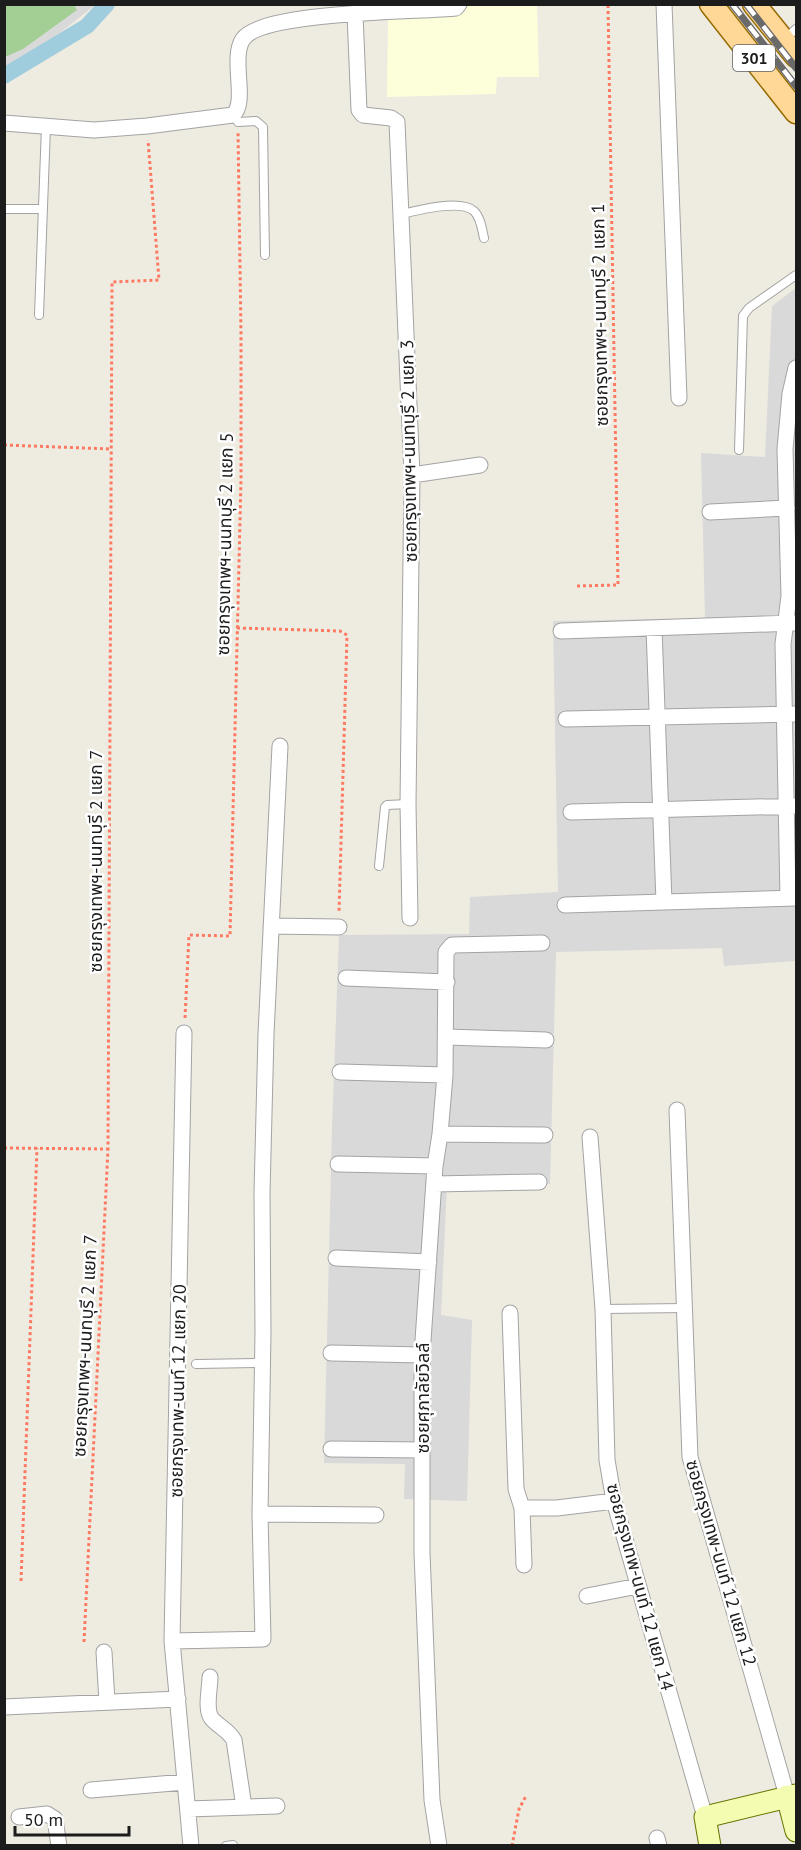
<svg xmlns="http://www.w3.org/2000/svg" width="801" height="1850" font-family="'PT Sans','Noto Sans Thai',sans-serif">
<style>
.residential{fill:#dad9d9}
.education{fill:#fdffda}
.forest{fill:#a3cf94}
.lines{fill:none;stroke-linecap:round;stroke-linejoin:round}
.canal{stroke:#a0cdde;stroke-width:16}
.lane-casing{stroke:#a3a3a3;stroke-width:10}
.street-casing{stroke:#a3a3a3;stroke-width:17}
.secondary-casing{stroke:#637601;stroke-width:23}
.primary-casing{stroke:#956b00;stroke-width:25}
.path{stroke:#ff7a62;stroke-width:3;stroke-dasharray:3 3;stroke-linecap:butt}
.lane{stroke:#fff;stroke-width:8}
.street{stroke:#fff;stroke-width:15}
.secondary{stroke:#f4fcb2;stroke-width:21}
.primary{stroke:#ffd796;stroke-width:22}
.rail-casing{stroke:#6a6a6a;stroke-width:7}
.rail{stroke:#fff;stroke-width:4.5;stroke-dasharray:14;stroke-linecap:butt}
.labels{text-anchor:middle;stroke-width:5;stroke-linejoin:round;paint-order:stroke}
.shield{fill:#fff;stroke:#606060;stroke-width:1.5}
.shield-label{font-size:16px;font-weight:bold;fill:#1c1c1c}
.street-label{font-size:18px;fill:#1c1c1c;stroke:#fff}
</style>
<rect width="100%" height="100%" fill="#eeebe1"/>
<!-- residential -->
<path class="residential" d="M5,5H95L47,43L5,68Z
M796,288V961L724,966L722,948L556,952L550,1184H447L441,1315L472,1320L467,1501L404,1499L405,1464L324,1463L332,1128L339,935L469,934L470,897L558,892L553,621L705,618L701,453L765,457L772,306Z"/>
<!-- education -->
<path class="education" d="M466,5H537L539,77H497L496,94L387,97L388,18L465,12Z"/>
<!-- forest -->
<path class="forest" d="M4,5H74L77,10L23,49L5,57Z"/>
<g class="lines">
<!-- canal -->
<path class="canal" d="M4,76L87,26L107,4"/>
<defs>
<path id="lane" d="M785,39L796,29
M238,122L256,121L263,127L265,255
M4,209H42
M402,214C418,210 460,199 474,211C481,218 482,230 484,238
M39,315L46,126
M739,450L743,316L749,308L796,275
M379,866L385,807L387,805L408,804
M603,1309L685,1308
M196,1364L261,1363
M226,1846L233,1845"/>
<path id="street" d="M664,4L679,398
M355,14L359,110L363,115L391,118L397,122L412,475L408,804L410,918
M4,123L94,130L147,126L233,115C248,102 230,58 243,39C262,11 418,12 456,8L459,4
M412,475L480,465
M710,512L787,508
M654,628L664,902
M561,631L795,623
M566,719L796,714
M571,812L796,806
M788,898L783,644L789,596L785,449L790,394L796,368
M565,905L796,898
M271,926L339,927
M346,978L447,982
M184,1033L172,1641L191,1846
M446,1037L546,1040
M340,1072L445,1075
M677,1110L690,1457L787,1796
M440,1134L545,1135
M590,1137L603,1309L607,1460L614,1501L705,1817
M338,1164L435,1166
M434,1184L539,1182
M336,1258L429,1262
M510,1313L516,1489L522,1508H557L614,1501
M331,1353L422,1355
M331,1449L423,1450
M522,1508L524,1565
M260,1514L376,1515
M587,1596L638,1586
M172,1641L263,1639L260,1514L263,1332L262,1193L266,1034L280,746
M104,1652L107,1702
M210,1677C210,1689 204,1712 213,1720C221,1728 228,1730 234,1740L244,1807
M4,1707L178,1699
M91,1790L185,1782
M188,1809L277,1806
M19,1817L47,1814L55,1819L59,1846
M657,1838L659,1846
M439,1846L432,1800L422,1553V1355L435,1166L440,1134L445,1075L446,952L452,945L542,943"/>
<path id="secondary" d="M787,1796L796,1831
M710,1846L705,1817L796,1795"/>
<path id="primary" d="M711,4L796,112
M754,4L796,56"/>
</defs>
<!-- lane casing -->
<use href="#lane" class="lane-casing"/>
<!-- street casing -->
<use href="#street" class="street-casing"/>
<!-- secondary casing -->
<use href="#secondary" class="secondary-casing"/>
<!-- primary casing -->
<use href="#primary" class="primary-casing"/>
<!-- path -->
<path class="path" d="M4,445L111,449
M577,586L618,585L608,4
M237,628L340,631L347,635L339,912
M185,1018L189,935L230,936L241,479V334L238,131
M4,1148L108,1149
M21,1581L37,1148
M84,1642L108,1149L112,282L159,280L148,140
M512,1846L519,1809L526,1796"/>
<!-- lane -->
<use href="#lane" class="lane"/>
<!-- street -->
<use href="#street" class="street"/>
<!-- secondary -->
<use href="#secondary" class="secondary"/>
<!-- primary -->
<use href="#primary" class="primary"/>
<defs>
<path id="rail" d="M732,4L796,86
M746,4L796,68"/>
</defs>
<!-- rail casing -->
<use href="#rail" class="rail-casing"/>
<!-- rail -->
<use href="#rail" class="rail"/>
</g>
<g class="labels">
<!-- shield labels -->
<rect class="shield" x="733" y="45" width="42" height="26" rx="4.5"/>
<g class="shield-label">
<text x="754" y="64">301</text>
</g>
<!-- street labels -->
<g class="street-label">
<text transform="translate(600 315) rotate(-91)" y="6">ซอยกรุงเทพฯ-นนทบุรี 2 แยก 1</text>
<text transform="translate(409 451) rotate(-91)" y="6">ซอยกรุงเทพฯ-นนทบุรี 2 แยก 3</text>
<text transform="translate(225 544) rotate(-89)" y="6">ซอยกรุงเทพฯ-นนทบุรี 2 แยก 5</text>
<text transform="translate(96 861) rotate(-90)" y="6">ซอยกรุงเทพฯ-นนทบุรี 2 แยก 7</text>
<text transform="translate(85 1346) rotate(-87)" y="6">ซอยกรุงเทพฯ-นนทบุรี 2 แยก 7</text>
<text transform="translate(178 1391) rotate(-89)" y="6">ซอยกรุงเทพ-นนท์ 12 แยก 20</text>
<text transform="translate(423 1398) rotate(-90)" y="6">ซอยศุภาลัยวิลล์</text>
<text transform="translate(721 1563) rotate(74)" y="6">ซอยกรุงเทพ-นนท์ 12 แยก 12</text>
<text transform="translate(640 1587) rotate(75)" y="6">ซอยกรุงเทพ-นนท์ 12 แยก 14</text>
</g>
</g>
<!-- border -->
<rect width="801" height="1850" fill="none" stroke="#1c1c1c" stroke-width="12"/>
<!-- scale -->
<path d="M15 1826v9h114v-9" fill="none" stroke="#1c1c1c" stroke-width="3"/>
<text x="24" y="1826" font-size="18" fill="#1c1c1c" stroke="#ffffff" stroke-width="4.5" paint-order="stroke">50 m</text>
</svg>
